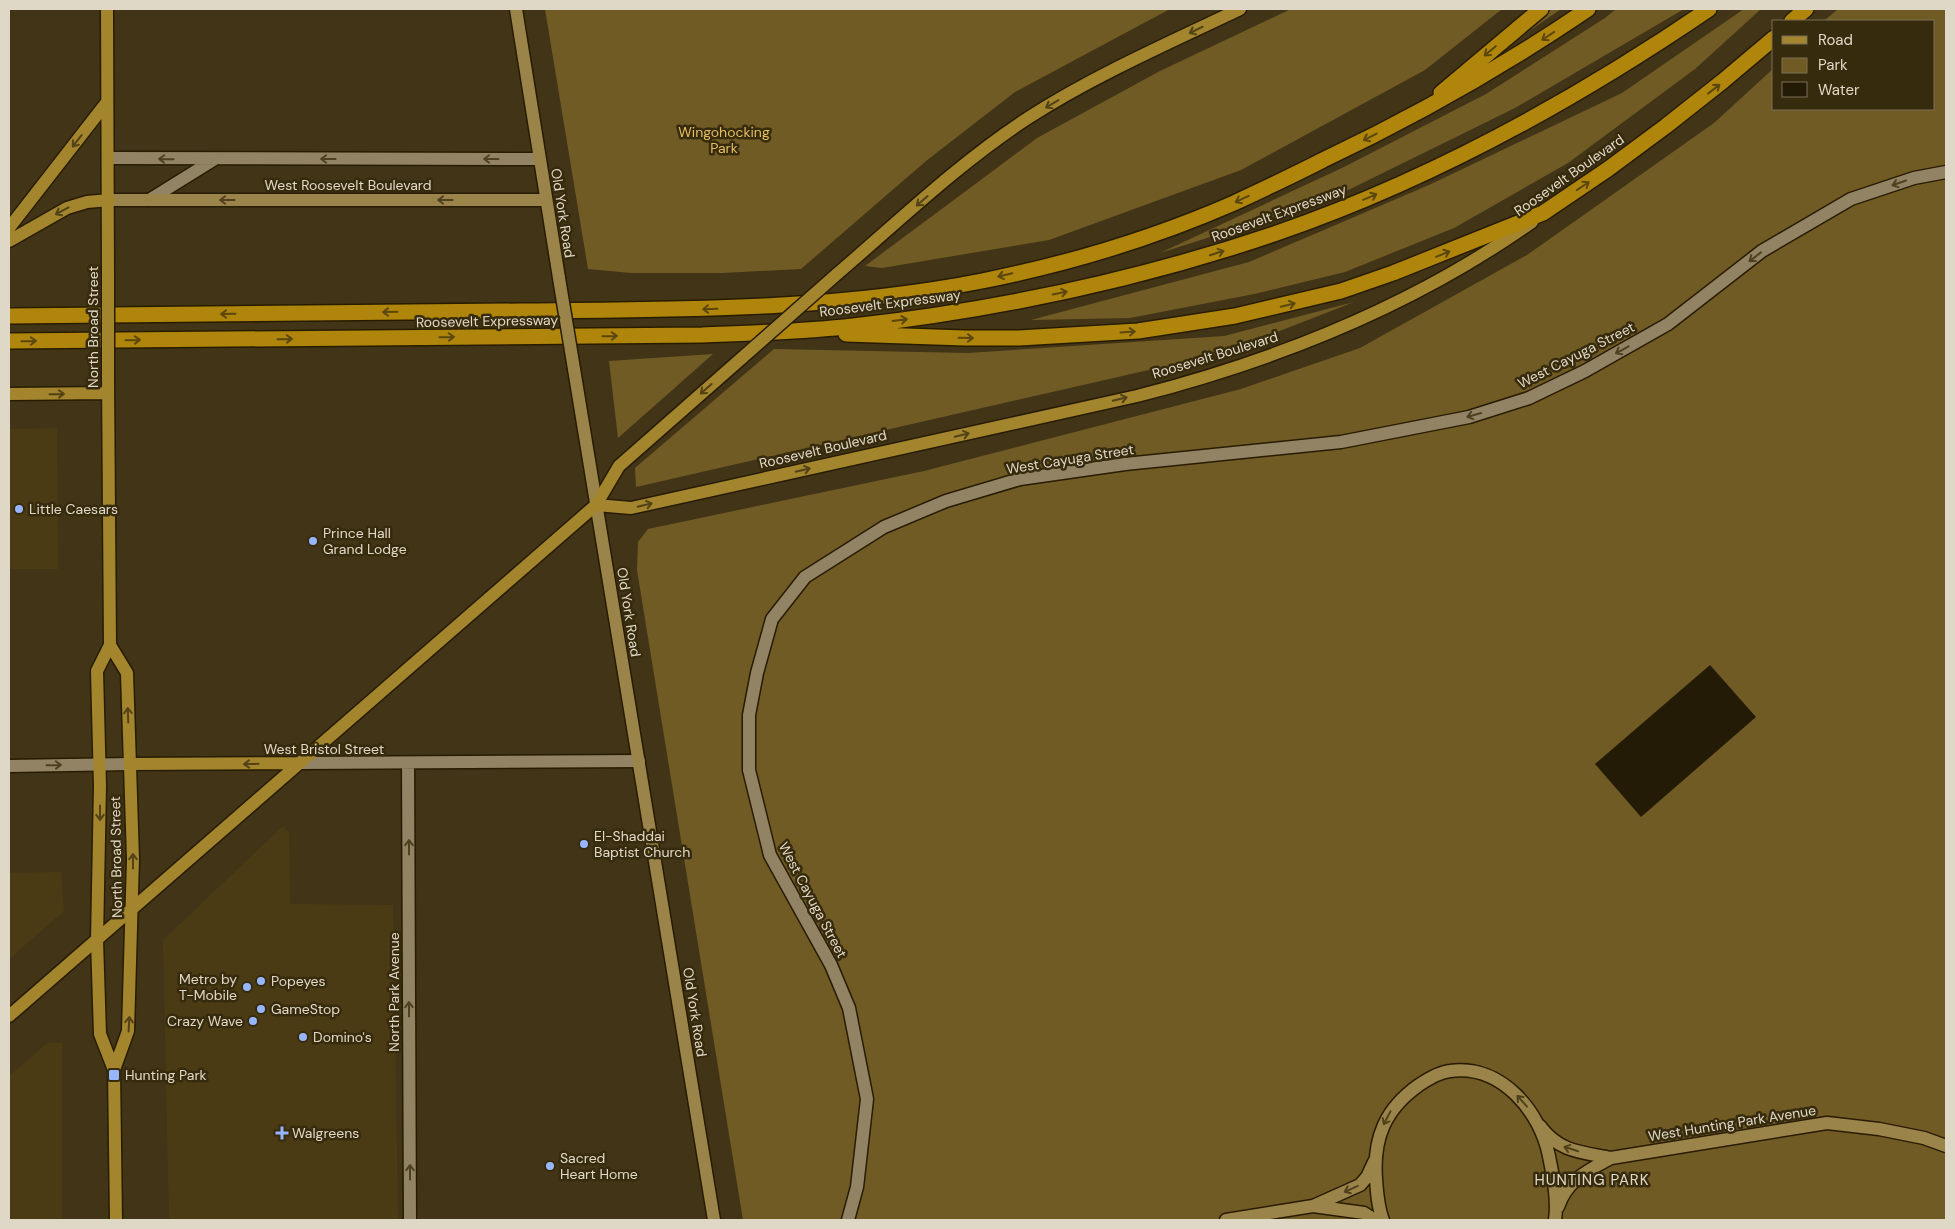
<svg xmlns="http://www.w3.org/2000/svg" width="1955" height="1229" font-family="'DM Sans',sans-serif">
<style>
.built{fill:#4b3b15}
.green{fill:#715b25}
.water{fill:#241b07}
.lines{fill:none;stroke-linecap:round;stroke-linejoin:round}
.street-casing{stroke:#281c00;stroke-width:15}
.secondary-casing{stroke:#281c00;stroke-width:15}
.primary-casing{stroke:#281c00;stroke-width:15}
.highway-casing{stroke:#281c00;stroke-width:18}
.street{stroke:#918363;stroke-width:12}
.secondary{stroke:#9a8449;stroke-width:12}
.primary{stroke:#a3852e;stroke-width:12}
.highway{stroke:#af860b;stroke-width:15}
.secondary-bridge-casing{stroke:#281c00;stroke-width:15;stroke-linecap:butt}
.primary-bridge-casing{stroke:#281c00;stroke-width:15;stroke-linecap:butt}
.secondary-bridge{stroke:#9a8449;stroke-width:12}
.primary-bridge{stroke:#a3852e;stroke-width:12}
.oneway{stroke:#524215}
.oneway2{stroke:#5b460c}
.oneway3{stroke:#4e4122}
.oneway4{stroke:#50411c}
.poi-dot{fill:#97b6fd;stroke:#372b0d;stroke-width:2}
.labels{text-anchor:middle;stroke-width:5;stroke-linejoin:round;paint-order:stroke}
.park-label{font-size:14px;fill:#e6be62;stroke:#372b0d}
.street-label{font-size:14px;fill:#e0d8c7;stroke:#372b0d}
.poi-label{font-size:14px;fill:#e0d8c7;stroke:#372b0d;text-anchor:start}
.neighbourhood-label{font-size:15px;letter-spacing:1px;fill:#e0d8c7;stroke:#372b0d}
</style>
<rect width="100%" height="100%" fill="#423517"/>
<!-- built -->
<path class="built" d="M57,428L58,569H9V429Z
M283,826L289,833L290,904L393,905L398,1220H169L163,940Z
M61,872L64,911L9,959V873Z
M47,1043H62V1220H9V1076Z"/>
<!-- green -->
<path class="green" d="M545,9H1170L1015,92L926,161L801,269L722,273H631L588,269Z
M1291,9H1502L1425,70L1241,170L1049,240L882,268L865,266L1037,138L1160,71Z
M1545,9H1561L1496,54Z
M1616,9H1684L1515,108L1332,198L1160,253L1344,167L1486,94L1605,18Z
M1744,9H1761L1695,69L1568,163L1454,228L1345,272L1254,294L1130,318L1031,320L1249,262L1429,185L1622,93Z
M1838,9H1946V1220H743L637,570L638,542L648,529L924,471L1241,389L1360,348L1527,255L1714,123L1774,68V109H1934V21H1824Z
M1354,302L1223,353L636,487L635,468L774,349L968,353L1224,336Z
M713,354L618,438L609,361Z"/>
<!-- water -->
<path class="water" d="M1710,665L1756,717L1641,817L1595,764Z"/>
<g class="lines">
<defs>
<path id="street" d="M108,158L539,159
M149,200L215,159
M299,763L639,761
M408,763L410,1220
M9,766L130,764
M848,1220L857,1187L867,1099L849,1008L831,965L770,855L749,770V715L757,673L772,619L805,577L884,527L946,501L1020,479L1125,464L1341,442L1469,417L1529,398L1585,371L1668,324L1762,251L1851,199L1914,178L1946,172"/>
<path id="secondary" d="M516,9L559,278
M109,200H546
M574,369L714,1220
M1540,1126C1559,1152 1581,1152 1611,1158L1827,1123L1879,1129L1924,1138L1946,1146
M1313,1206L1364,1213L1375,1220
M1558,1207C1567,1180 1587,1171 1611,1158
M1226,1220L1313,1206L1360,1185L1367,1177L1374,1162
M1383,1220C1378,1208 1377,1193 1376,1179C1373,1138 1385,1109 1419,1085C1428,1079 1439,1072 1450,1071C1501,1064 1540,1111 1549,1156C1553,1177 1558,1199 1555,1220"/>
<path id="primary" d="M107,9L108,271
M9,228L107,102
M9,241L67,208L87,202L109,200
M837,274C899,221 959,163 1028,118C1095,75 1169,43 1240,9
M108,378L110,645L97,671L100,786L97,940L100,1034L114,1070L116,1220
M9,394L108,393
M596,505L631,508L1137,396C1278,360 1413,306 1532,222
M110,645L127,673L133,859L128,1031L114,1070
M130,764L299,763
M9,1016L596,505L619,466L743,357"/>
<path id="highway" d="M1792,21L1806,9
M1441,93L1541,9
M9,316C179,314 350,313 521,311C675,309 829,311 982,281C1067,264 1154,238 1234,203C1264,189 1294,175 1323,160C1416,116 1504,66 1588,9
M846,334L965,338H1019L1138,331L1235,316L1341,291L1393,273L1543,213L1608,169L1666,126L1723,81L1774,38
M9,341L702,335C752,333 803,332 853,326C996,310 1138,280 1274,234C1429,181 1574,101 1709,9"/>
</defs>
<!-- street casing -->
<use href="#street" class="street-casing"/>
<!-- secondary casing -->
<use href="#secondary" class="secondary-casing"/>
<!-- primary casing -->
<use href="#primary" class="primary-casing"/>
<!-- highway casing -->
<use href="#highway" class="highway-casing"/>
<!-- street -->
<use href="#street" class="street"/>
<!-- secondary -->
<use href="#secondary" class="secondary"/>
<!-- primary -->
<use href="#primary" class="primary"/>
<!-- highway -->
<use href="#highway" class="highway"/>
<defs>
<path id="secondary-bridge" d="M559,278L574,369"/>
<path id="primary-bridge" d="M108,271V378
M743,357L837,274"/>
</defs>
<!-- secondary-bridge casing -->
<use href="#secondary-bridge" class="secondary-bridge-casing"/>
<!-- primary-bridge casing -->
<use href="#primary-bridge" class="primary-bridge-casing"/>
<!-- secondary-bridge -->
<use href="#secondary-bridge" class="secondary-bridge"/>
<!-- primary-bridge -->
<use href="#primary-bridge" class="primary-bridge"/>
</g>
<!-- one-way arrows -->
<defs><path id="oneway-shaft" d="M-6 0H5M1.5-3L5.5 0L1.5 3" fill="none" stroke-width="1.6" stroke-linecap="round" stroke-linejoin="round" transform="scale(1.25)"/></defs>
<g class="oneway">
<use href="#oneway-shaft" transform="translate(1196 30) rotate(154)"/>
<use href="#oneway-shaft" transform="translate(1052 104) rotate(149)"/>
<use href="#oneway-shaft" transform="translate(77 141) rotate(128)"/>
<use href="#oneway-shaft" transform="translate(922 201) rotate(139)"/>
<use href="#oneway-shaft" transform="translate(62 211) rotate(152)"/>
<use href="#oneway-shaft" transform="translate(706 389) rotate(139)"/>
<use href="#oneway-shaft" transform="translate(57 394) rotate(-1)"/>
<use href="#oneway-shaft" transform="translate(1120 399) rotate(-13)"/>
<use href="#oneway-shaft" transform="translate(962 435) rotate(-13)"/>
<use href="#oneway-shaft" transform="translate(803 470) rotate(-13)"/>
<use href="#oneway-shaft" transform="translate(645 505) rotate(-13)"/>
<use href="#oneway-shaft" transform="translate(128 715) rotate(-92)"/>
<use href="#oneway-shaft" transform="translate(251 764) rotate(179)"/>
<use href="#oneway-shaft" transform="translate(100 813) rotate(90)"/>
<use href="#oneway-shaft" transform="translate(133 861) rotate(-90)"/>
<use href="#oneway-shaft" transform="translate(129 1024) rotate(-87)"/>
</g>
<g class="oneway2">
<use href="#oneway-shaft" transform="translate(1548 36) rotate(146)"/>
<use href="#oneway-shaft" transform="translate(1490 51) rotate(140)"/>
<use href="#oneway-shaft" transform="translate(1714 89) rotate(-38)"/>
<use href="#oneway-shaft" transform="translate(1370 137) rotate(153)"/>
<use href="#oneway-shaft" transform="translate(1583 186) rotate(-34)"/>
<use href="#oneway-shaft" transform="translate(1370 197) rotate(-23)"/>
<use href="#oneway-shaft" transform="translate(1242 199) rotate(155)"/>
<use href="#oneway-shaft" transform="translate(1217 253) rotate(-18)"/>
<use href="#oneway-shaft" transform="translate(1443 254) rotate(-22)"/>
<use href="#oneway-shaft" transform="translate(1005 275) rotate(167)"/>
<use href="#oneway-shaft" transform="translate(1060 293) rotate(-12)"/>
<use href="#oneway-shaft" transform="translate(1288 305) rotate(-14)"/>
<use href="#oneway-shaft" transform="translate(710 309) rotate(178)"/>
<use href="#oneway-shaft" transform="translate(390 312) rotate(179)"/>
<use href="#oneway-shaft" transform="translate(228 314) rotate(179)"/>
<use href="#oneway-shaft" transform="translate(900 320) rotate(-7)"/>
<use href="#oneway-shaft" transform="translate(1128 332) rotate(-4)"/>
<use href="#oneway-shaft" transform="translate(610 336) rotate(-1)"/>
<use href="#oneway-shaft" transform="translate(447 337) rotate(-1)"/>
<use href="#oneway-shaft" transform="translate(966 338) rotate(1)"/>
<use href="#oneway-shaft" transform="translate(285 339) rotate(-1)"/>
<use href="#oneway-shaft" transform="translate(133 340) rotate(-1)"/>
<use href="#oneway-shaft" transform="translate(29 341) rotate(-1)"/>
</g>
<g class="oneway3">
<use href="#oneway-shaft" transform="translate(166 159) rotate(-179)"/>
<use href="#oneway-shaft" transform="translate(328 159) rotate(180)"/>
<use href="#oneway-shaft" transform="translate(491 159) rotate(180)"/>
<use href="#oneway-shaft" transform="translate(1899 183) rotate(161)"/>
<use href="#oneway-shaft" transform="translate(1755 257) rotate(142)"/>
<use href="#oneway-shaft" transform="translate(1622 350) rotate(151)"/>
<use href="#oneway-shaft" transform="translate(1474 415) rotate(164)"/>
<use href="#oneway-shaft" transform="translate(54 765) rotate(-1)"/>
<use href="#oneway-shaft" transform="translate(409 847) rotate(-90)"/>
<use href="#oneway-shaft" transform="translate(409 1009) rotate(-90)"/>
<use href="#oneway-shaft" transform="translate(410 1172) rotate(-90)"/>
</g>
<g class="oneway4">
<use href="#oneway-shaft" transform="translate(227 200) rotate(-180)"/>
<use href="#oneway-shaft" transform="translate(445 200) rotate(180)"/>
<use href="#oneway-shaft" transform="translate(1522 1101) rotate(-132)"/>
<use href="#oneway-shaft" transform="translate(1387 1118) rotate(118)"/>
<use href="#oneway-shaft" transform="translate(1571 1149) rotate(-162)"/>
<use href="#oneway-shaft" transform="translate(1351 1189) rotate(156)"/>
</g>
<!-- markers -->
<g class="poi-dot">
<circle cx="19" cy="509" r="5"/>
<circle cx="313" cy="541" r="5"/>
<circle cx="584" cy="844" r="5"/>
<circle cx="261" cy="981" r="5"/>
<circle cx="247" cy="987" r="5"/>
<circle cx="261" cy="1009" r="5"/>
<circle cx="253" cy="1021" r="5"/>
<circle cx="303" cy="1037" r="5"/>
<rect x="108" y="1069" width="12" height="12" rx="2.5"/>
<path d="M279.5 1125.5h5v5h5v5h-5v5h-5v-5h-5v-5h5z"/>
<circle cx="550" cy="1166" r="5"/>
</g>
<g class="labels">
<!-- park labels -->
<g class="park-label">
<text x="724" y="137">Wingohocking<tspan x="724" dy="16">Park</tspan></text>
</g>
<!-- street labels -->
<g class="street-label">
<text transform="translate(1569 175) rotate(-35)" y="5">Roosevelt Boulevard</text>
<text x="348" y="190">West Roosevelt Boulevard</text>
<text transform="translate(563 213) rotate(81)" y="5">Old York Road</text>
<text transform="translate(1279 213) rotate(-20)" y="5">Roosevelt Expressway</text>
<text transform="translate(890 303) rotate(-7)" y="5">Roosevelt Expressway</text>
<text transform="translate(487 321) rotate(-1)" y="5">Roosevelt Expressway</text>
<text transform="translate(93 327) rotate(-90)" y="5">North Broad Street</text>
<text transform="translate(1215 355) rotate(-17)" y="5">Roosevelt Boulevard</text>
<text transform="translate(1576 355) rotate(-27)" y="5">West Cayuga Street</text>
<text transform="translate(823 449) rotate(-13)" y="5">Roosevelt Boulevard</text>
<text transform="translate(1070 459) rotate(-9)" y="5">West Cayuga Street</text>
<text transform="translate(629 612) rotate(81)" y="5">Old York Road</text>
<text x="324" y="754">West Bristol Street</text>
<text transform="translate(116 857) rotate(-91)" y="5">North Broad Street</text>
<text transform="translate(813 900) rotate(62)" y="5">West Cayuga Street</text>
<text transform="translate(394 992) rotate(-90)" y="5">North Park Avenue</text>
<text transform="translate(695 1012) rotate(81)" y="5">Old York Road</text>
<text transform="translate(1732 1123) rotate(-9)" y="5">West Hunting Park Avenue</text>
</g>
<!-- poi labels -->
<g class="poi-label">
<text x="29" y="514">Little Caesars</text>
<text x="323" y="538">Prince Hall<tspan x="323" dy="16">Grand Lodge</tspan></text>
<text x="594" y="841">El-Shaddai<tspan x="594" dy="16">Baptist Church</tspan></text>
<text x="237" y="984" text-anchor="end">Metro by<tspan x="237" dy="16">T-Mobile</tspan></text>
<text x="271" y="986">Popeyes</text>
<text x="271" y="1014">GameStop</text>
<text x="243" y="1026" text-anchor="end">Crazy Wave</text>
<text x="313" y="1042">Domino's</text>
<text x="125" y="1080">Hunting Park</text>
<text x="292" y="1138">Walgreens</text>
<text x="560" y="1163">Sacred<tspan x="560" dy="16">Heart Home</tspan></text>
</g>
<!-- neighbourhood labels -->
<g class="neighbourhood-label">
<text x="1592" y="1185">HUNTING PARK</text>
</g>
</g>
<!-- border -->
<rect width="1955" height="1229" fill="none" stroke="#e0d8c7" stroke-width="20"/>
<!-- legend -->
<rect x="1772" y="20" width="162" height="90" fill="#372b0d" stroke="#7b7057"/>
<rect x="1782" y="36" width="25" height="8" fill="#a3852e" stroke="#7b7057"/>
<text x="1818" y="45" font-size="15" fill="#e0d8c7">Road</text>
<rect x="1782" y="58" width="25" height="15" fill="#715b25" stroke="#7b7057"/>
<text x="1818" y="70" font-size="15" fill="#e0d8c7">Park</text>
<rect x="1782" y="82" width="25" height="15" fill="#241b07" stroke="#7b7057"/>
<text x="1818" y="95" font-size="15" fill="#e0d8c7">Water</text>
</svg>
